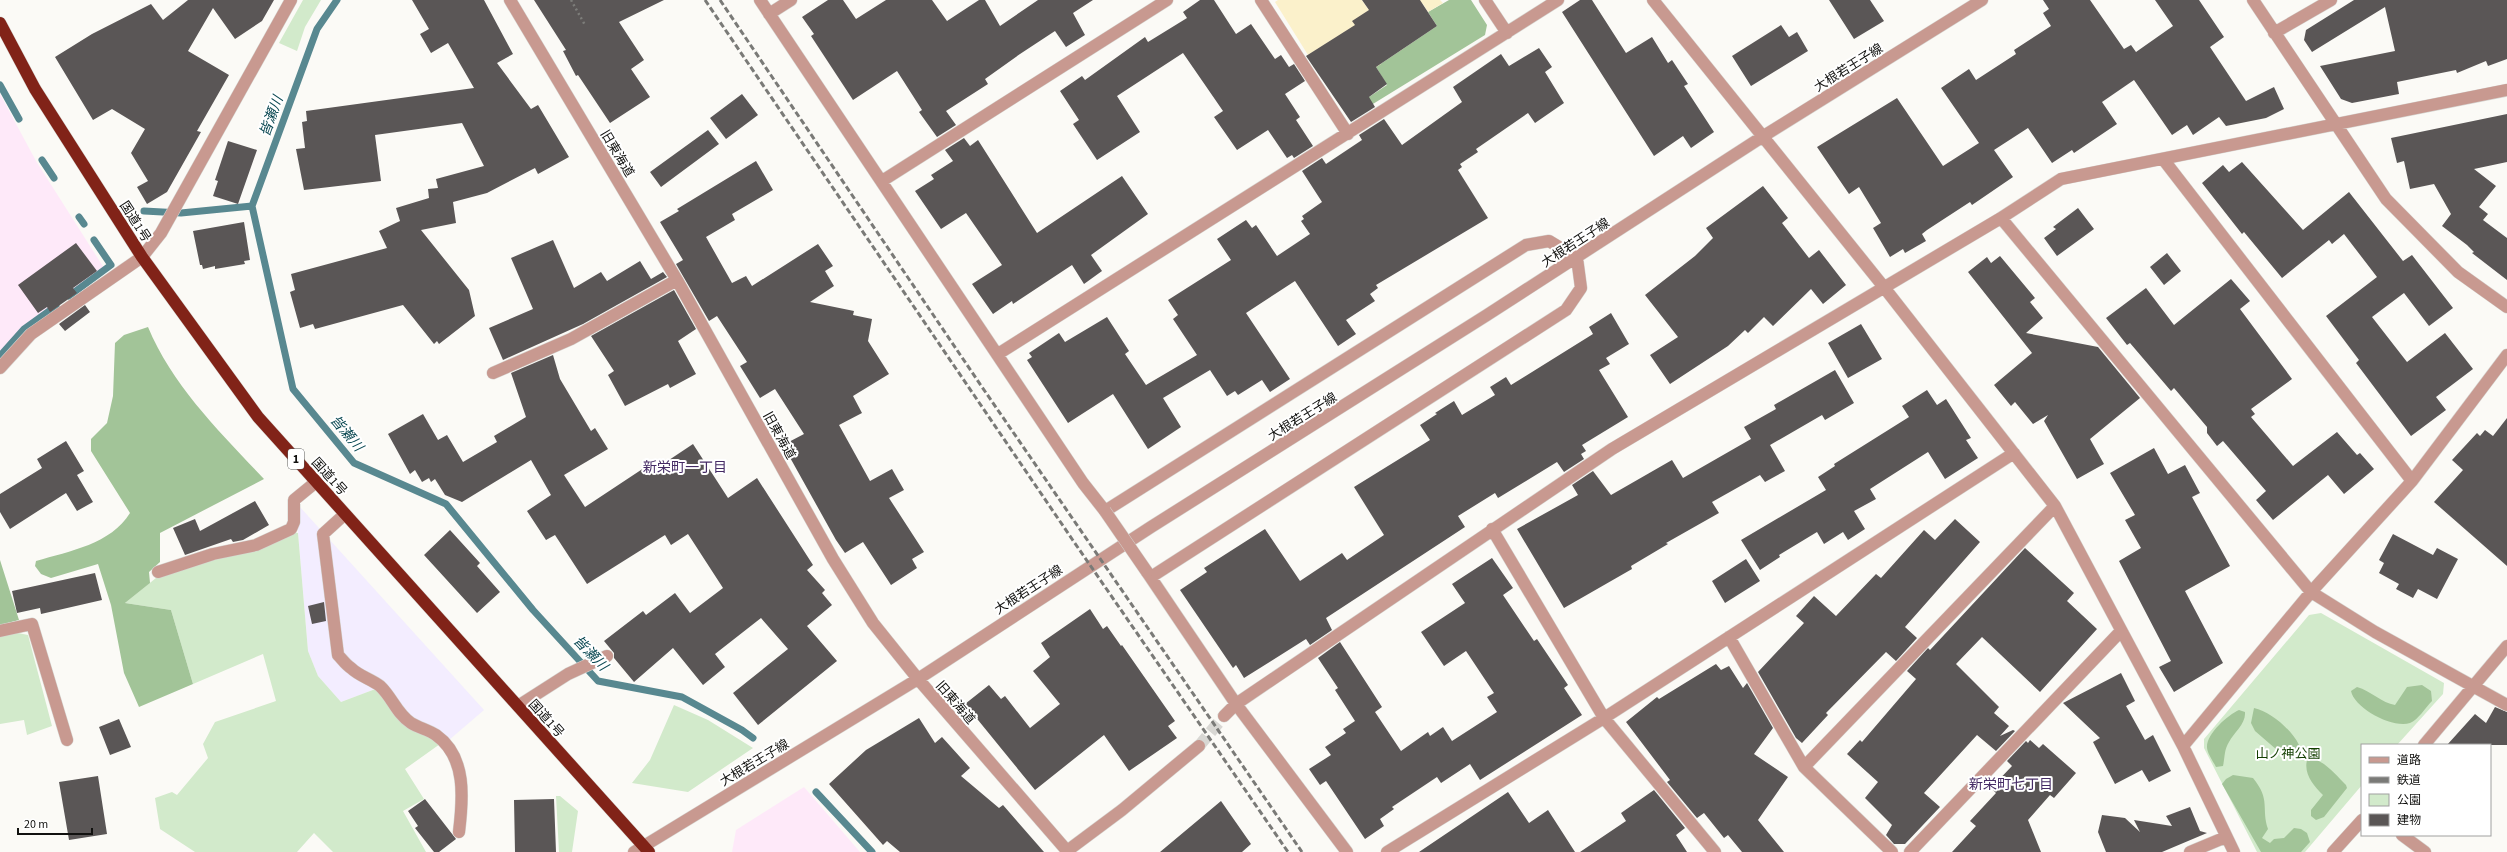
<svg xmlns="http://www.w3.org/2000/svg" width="2507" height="852" font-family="'Source Sans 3','Noto Sans JP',sans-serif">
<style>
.commercial{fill:#fee9f9}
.industrial{fill:#f3edff}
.green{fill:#d2eacb}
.forest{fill:#a2c498}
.sand{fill:#fbf1cb}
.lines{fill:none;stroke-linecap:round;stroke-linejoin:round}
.stream{stroke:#588890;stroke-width:7}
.building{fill:#5a5656}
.minor-tunnel{stroke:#d8d7d3;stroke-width:12;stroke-dasharray:12 6;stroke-linecap:butt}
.minor-casing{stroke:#d6d5d1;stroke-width:13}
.highway-casing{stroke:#d6d5d1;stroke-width:13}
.path{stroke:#7d7d7a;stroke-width:2.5;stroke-dasharray:2 3;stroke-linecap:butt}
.minor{stroke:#c89990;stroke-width:12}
.highway{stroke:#812318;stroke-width:12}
.rail{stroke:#7a7a77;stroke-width:3;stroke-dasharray:6 3;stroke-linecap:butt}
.minor-bridge-casing{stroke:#d6d5d1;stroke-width:13;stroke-linecap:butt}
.minor-bridge{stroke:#c89990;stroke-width:12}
.labels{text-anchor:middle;stroke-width:4;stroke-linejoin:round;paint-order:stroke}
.shield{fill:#fff;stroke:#585857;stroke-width:1}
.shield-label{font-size:12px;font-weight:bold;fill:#11110f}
.street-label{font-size:13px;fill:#11110f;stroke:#fff}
.park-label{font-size:13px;fill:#133f01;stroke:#fff}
.water-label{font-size:14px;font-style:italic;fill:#0b4953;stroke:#fff}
.neighbourhood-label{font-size:14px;fill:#452b65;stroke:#fff}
</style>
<rect width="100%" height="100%" fill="#fbfaf6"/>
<!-- commercial -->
<path class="commercial" d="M0,94L36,161L104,268L23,327L0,354Z
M804,787L860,852H732L736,830Z"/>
<!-- industrial -->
<path class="industrial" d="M299,506L484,710L449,740L412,719L378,688L341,702L318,676L308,651L298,533Z"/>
<!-- green -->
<path class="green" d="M303,0H321L305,27L297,51L279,43Z
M291,532L298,533L308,651L318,676L341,702L378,688L440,744L405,769L424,799L403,811L426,852H333L314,833L297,852H195L160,829L155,798L172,792L177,795L208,758L203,744L215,722L276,701L263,654L193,684L171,610L125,603L156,578L178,569Z
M2321,613L2444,683L2443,694L2397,745H2362V785L2305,852H2257L2204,748V739L2309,615Z
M13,632L28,635L52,726L27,735L24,720L0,724V635Z
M674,705L708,720L753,748L688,792L632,783L650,760Z
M556,796H560L578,811L572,852H559Z"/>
<!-- forest -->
<path class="forest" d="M1449,0H1471L1487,25L1485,35L1355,115L1345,113L1387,85L1376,67L1437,26L1428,12Z
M148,327C173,387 221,433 264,479L160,533V562L149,572L150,583L125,603L171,610L193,684L139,707L124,673L111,605L98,564L51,578L41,574L35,566L36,561C70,551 111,544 130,513L91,451V439L107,423L113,396L115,343L124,335Z
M0,560L19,620L0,625Z
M2422,685L2431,691L2432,701C2426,707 2418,720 2410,723C2393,729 2354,708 2351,691L2357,687C2371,691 2382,703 2395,705L2407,687Z
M2254,708C2271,712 2292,730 2299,745L2296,750L2287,753L2277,750L2255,731L2251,723Z
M2239,710L2245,712C2246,724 2234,732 2229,742C2224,750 2225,757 2223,766L2216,767C2213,761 2207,753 2207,747C2207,733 2228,715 2239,710Z
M2308,757C2324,760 2335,774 2346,785L2347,788L2324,817L2316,820L2311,816V810L2323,795C2313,785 2302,772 2308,757Z
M2233,775L2253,778C2271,800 2261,808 2268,829L2262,838L2270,843L2274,839L2284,838L2294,828L2301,829L2307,833L2310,842L2301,852H2261L2222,784L2226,779Z"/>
<!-- sand -->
<path class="sand" d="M1278,0H1362L1368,9L1375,3L1386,17L1391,14L1395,21L1391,25L1405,47L1400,51L1371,9L1353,21L1381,64L1376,67L1351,28L1308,55L1275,2Z
M1414,0H1440L1443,3L1428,12L1423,4Z"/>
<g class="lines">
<!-- stream -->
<path class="stream" d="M337,0L317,29L252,206L293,389L354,463L446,504L533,610L598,681L682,697L742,730L753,738
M0,85L19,119
M42,160L54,178
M144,211L181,213L252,206
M79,217L84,224
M69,296L111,265L94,240
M0,356L24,329L56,306
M816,792L872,852"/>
</g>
<!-- building -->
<path class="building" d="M188,0H274L262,21L235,39L213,8L188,51L229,75L197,131L201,132L167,192L147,204L137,187L148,181L131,153L145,129L112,109L93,120L55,57L92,34L151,4L163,20Z
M412,0H484L513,54L497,63L531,109L538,105L569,157L538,174L535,168L487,193L453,202L456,223L421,230L469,290L475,316L439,344L437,341L434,344L403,305L315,329L313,324L300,328L290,292L295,290L291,274L387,248L379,231L400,221L396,208L429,198L428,189L438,188L436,179L484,166L462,123L375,135L381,181L304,190L296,149L305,148L302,122L307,121L306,111L474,88L448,43L431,53L420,34L429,29Z
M534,0H664L619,22L644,60L631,69L650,97L610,123L578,75L576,76L563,51L566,50Z
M828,0H843L856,19L886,0H932L947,21L979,0H985L1000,26L1038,0H1093L1073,13L1085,35L1066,47L1055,31L1020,54L985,79L988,84L946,111L956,125L937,137L919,112L922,110L897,71L853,100L811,36L814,34L802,17Z
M1200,0H1214L1236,34L1251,24L1275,59L1281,55L1289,67L1294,64L1305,81L1285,94L1300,117L1296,120L1313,146L1294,158L1292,155L1287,158L1268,130L1237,150L1214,117L1223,111L1183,53L1117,96L1140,132L1097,160L1073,124L1079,120L1060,91L1082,76L1085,80L1145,37L1148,42L1187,18L1183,12Z
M1362,0H1420L1437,26L1376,67L1387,84L1369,97L1375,107L1351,122L1306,56L1355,25L1352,21L1369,10Z
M1580,0H1592L1626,53L1652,37L1668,63L1672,60L1688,84L1684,86L1714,132L1691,148L1683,136L1654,156L1562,12Z
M1829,0H1870L1884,21L1854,39Z
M2043,0H2090L2124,49L2131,45L2136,52L2173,26L2155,0H2199L2224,37L2210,47L2246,101L2274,87L2284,109L2266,118L2226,126L2219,117L2193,135L2187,125L2172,135L2134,80L2102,102L2117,124L2074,153L2072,150L2052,163L2028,128L1994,150L2013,177L1972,205L1970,202L1927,230L1922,234L1926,241L1905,253L1903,249L1890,257L1873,228L1881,223L1859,187L1849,194L1817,147L1897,98L1943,166L1979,143L1941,88L1969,69L1976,80L2016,54L2014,50L2051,26L2043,13L2049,9Z
M2354,0H2507V59L2488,66L2486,61L2457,73L2456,70L2397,82L2399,94L2352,103L2341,99L2320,66L2395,51L2385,7L2312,52L2304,40L2306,30Z
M1781,25L1789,37L1797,32L1808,51L1751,86L1732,56Z
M1539,48L1552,67L1545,72L1564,103L1535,123L1528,113L1476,149L1478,152L1460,164L1462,167L1458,170L1488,218L1376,285L1378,288L1370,294L1375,301L1346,320L1356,334L1338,346L1295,281L1246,313L1290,379L1270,392L1262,380L1238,395L1235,391L1227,396L1210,370L1163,398L1181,427L1148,449L1113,394L1068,423L1027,360L1032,357L1029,353L1059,333L1065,342L1107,317L1129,351L1125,354L1146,385L1197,355L1173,319L1178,315L1168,300L1231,260L1217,239L1246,220L1252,228L1256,225L1277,256L1310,234L1301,221L1304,219L1302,216L1322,202L1302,171L1322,158L1326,164L1362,140L1359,135L1384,119L1402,145L1462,102L1453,87L1501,54L1509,66Z
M742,94L758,115L726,139L710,118Z
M2507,114V162L2474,169L2496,186L2479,207L2488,214L2483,220L2507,238V280L2472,253L2474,252L2467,245L2442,226L2451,214L2434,184L2410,189L2404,161L2397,163L2391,138Z
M708,130L719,144L661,187L650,172Z
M964,138L970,146L978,140L1037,233L1122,176L1148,214L1091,255L1102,271L1084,284L1072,265L1013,304L1012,301L993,314L972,284L1002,265L966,213L941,229L915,191L934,179L931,175L953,161L945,150Z
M228,141L257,150L238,204L213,196L218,181L215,180Z
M756,161L773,190L732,214L735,220L706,237L732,283L746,276L752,286L818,244L833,266L825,271L834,286L810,302L854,311L853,315L872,319L868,341L889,374L853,396L862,413L839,425L870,481L892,469L904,490L889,498L924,552L912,559L917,568L891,585L863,542L845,553L836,540L783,445L804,434L775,389L760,398L740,366L747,362L717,316L709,321L676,264L683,260L660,222L679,211L677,209Z
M2242,162L2303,230L2349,192L2403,261L2412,255L2453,308L2429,326L2404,293L2372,317L2407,362L2445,333L2473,369L2436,397L2446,410L2411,436L2356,363L2359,360L2326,316L2377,277L2344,234L2332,244L2329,240L2282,278L2244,232L2242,234L2202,183L2223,165L2229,172Z
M1763,186L1788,218L1782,223L1809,258L1819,250L1846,285L1823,304L1811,289L1773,326L1764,317L1748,333L1745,330L1728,346L1670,384L1650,355L1678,337L1645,295L1695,256L1713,238L1706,228Z
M2078,208L2094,229L2057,256L2044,238L2056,229L2053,227Z
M244,222L250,260L244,261L245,264L215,269V266L203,269L202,265H200L193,231Z
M553,240L574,288L601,272L607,281L640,261L651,279L663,272L667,277L583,324L503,360L489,328L533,309L511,258Z
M76,243L97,271L73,288L77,293L50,312L47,307L38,313L18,285Z
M2167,253L2181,271L2164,285L2150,267Z
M2000,256L2035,298L2030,302L2043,318L2026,333L2098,347L2140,398L2090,439L2104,464L2077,479L2044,421L2048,415L2033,424L2015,402L2011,406L1994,385L2032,353L1968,272L1987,257L1991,263Z
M2231,279L2250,301L2240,309L2292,379L2251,409L2255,414L2251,417L2293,466L2337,432L2357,455L2360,453L2374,469L2344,494L2328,475L2273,520L2256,500L2266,491L2223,441L2217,446L2207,433V427L2174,388L2171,391L2130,343L2127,345L2106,318L2146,288L2174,325Z
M674,290L696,329L678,341L696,374L670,388L668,384L625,406L608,375L614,371L591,336Z
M85,305L90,312L65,331L59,324Z
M1611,313L1629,344L1606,358L1610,364L1599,370L1628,417L1582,445L1586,451L1581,454L1584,459L1564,472L1557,462L1498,498L1495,493L1458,516L1465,527L1326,618L1332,630L1310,645L1306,639L1244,678L1236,665L1233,668L1180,590L1207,572L1204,568L1265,529L1300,581L1342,553L1347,560L1384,535L1354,487L1430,440L1420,425L1437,414L1435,413L1454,401L1462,415L1495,395L1490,387L1506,377L1511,385L1593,334L1589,327Z
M1861,324L1882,359L1848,378L1828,343Z
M553,355L560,379L591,431L595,428L608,449L564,475L585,507L653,462L657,468L693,444L728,498L757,478L813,565L807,570L825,590L822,593L832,605L807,626L837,661L758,725L733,693L788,649L761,618L715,654L725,667L703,685L673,648L634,682L614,658V653L604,641L643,611L646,615L675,593L690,613L723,588L688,534L671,545L665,535L587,584L555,535L546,540L527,511L551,495L531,460L462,502L445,495L435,479L431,482L429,478L422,482L415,470L410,474L388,434L423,414L438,440L447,435L463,462L497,442L494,436L526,417L511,373Z
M1835,370L1854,403L1825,420L1822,415L1770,445L1785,471L1765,482L1760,475L1712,502L1719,513L1666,543L1668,544L1631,566L1632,569L1564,608L1517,529L1578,495L1572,485L1593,471L1611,495L1672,460L1683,478L1751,439L1744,427L1776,409L1774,405Z
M1927,390L1937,405L1946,399L1971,438L1966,440L1978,458L1945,479L1928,452L1870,489L1876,499L1854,511L1865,529L1848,540L1843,532L1824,544L1817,532L1779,555L1780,557L1760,570L1741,540L1826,490L1818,477L1835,466L1834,464L1909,417L1902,406Z
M2507,418V566L2434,502L2463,470L2452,460L2477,433L2480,436L2485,430L2493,436Z
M66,441L84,471L77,475L93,502L77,511L66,493L10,529L0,512V494L42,468L37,459Z
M2154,448L2168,474L2185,465L2200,493L2192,497L2230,566L2185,591L2223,663L2174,692L2159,667L2171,661L2119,561L2141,548L2125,520L2135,515L2110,473Z
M255,501L269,525L243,540L233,542L231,539L185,555L173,528L195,519L200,531Z
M1955,519L1980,542L1905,627L1917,638L1896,661L1886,652L1826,713L1828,715L1802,743L1796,738L1758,672L1804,623L1796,616L1814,596L1836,616L1876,574L1881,578L1924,530L1935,540Z
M450,530L480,563L477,566L500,592L477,613L424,555Z
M2393,534L2433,555L2437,548L2458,559L2437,599L2418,589L2413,598L2396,589L2399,584L2379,573L2384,563L2379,560Z
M2025,548L2074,593L2067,601L2097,629L2040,692L1982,637L1956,664L1999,707L1994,713L2009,726L2000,736L2013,730L2015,731L1996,751L1977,735L1924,793L1940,807L1905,844H1894L1886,835L1892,825L1865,798L1878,782L1847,754L1860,740L1862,742L1916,679L1907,671L1928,648L1930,650Z
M1492,558L1513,588L1503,595L1534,641L1537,639L1568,685L1564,688L1582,715L1480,780L1470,764L1441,783L1437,777L1392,807L1394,809L1380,819L1384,826L1365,839L1326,781L1320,785L1309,769L1331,755L1325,747L1346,733L1343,729L1355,721L1335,690L1338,688L1318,658L1340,642L1382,707L1375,712L1401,751L1428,732L1430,736L1443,727L1452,741L1497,712L1487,697L1494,693L1466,651L1444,666L1421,632L1465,603L1452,584Z
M1746,559L1760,581L1725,603L1712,581Z
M95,573L102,600L41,614L40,608L17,613L12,591Z
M324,602L326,621L312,624L308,606Z
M1090,609L1103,629L1107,626L1121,646L1122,645L1175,721L1168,726L1177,738L1129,771L1104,735L1035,790L965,704L989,685L1001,699L1005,696L1030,728L1060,704L1033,671L1050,657L1041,643Z
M1716,664L1721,670L1729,666L1743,688L1747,683L1773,728L1754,754L1788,777L1758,820L1784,852H1742L1728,835L1724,838L1704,813L1697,818L1667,782L1670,780L1626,722L1657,697L1659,699Z
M2121,673L2135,701L2126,706L2145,740L2153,735L2171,771L2149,782L2142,770L2115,784L2093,742L2100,738L2063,703Z
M2495,707L2507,712V745H2447L2475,714L2486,723Z
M919,718L935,743L942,737L970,768L961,776L999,808L1003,805L1044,852H900L887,841L883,845L829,784L866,750Z
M119,719L131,747L110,755L99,727Z
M2030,740L2039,748L2043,744L2076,773L2054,798L2050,795L2028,820L2041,852H1952L1976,826L1970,821L1996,793L1991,788L2012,766L2007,761L2026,741L2028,743Z
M98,776L107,834L69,840L59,782Z
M1654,790L1685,828L1676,835L1687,852H1580L1626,821L1621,813Z
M1508,792L1529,823L1548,810L1575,852H1419Z
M425,799L456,839L439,852H434L415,828L418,826L408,811Z
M554,799L556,852H515L514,800Z
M1221,801L1251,844L1242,852H1160Z
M2190,807L2200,831L2207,833L2162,852H2106L2098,832L2102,815L2125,818L2140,832L2134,820L2172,826L2166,816Z"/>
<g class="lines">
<!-- minor-tunnel -->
<path class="minor-tunnel" d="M1199,746L1224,716"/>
<defs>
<path id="minor" d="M510,0L677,280L833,559L873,623L918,679L1068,852
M760,0L1083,483L1105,511L1526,245L1549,241L1577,258L1581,288L1566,310L1151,577
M1261,0L1348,134
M1485,0L1507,33
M1653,0L1883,286L2055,506L2183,746L2234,852
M2253,0L2386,199L2458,272L2507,307
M769,14L791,0
M2274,33L2331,0
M2163,159L2412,481
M882,181L1167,0
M2001,218L2311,592L2375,632L2507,705
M998,354L1558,0
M0,368L31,334L142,257L161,233L291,0
M493,373L571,339L677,280
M345,514L323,534L338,655C342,659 346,665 351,668C359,676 371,679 380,686C392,697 397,714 411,723C419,728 429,730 436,735C467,757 463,799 459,832
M1492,529L1604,718L1715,852
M158,572L213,554L256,545L291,529L294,522V500L316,482
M1147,572L1236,704L1347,852
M0,631L32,624L67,740
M1729,637L1804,767L1892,852
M518,706L568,674L607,656
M1224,716L1236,704L1612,449L2001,218L2061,179L2507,90
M2424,745L2507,646
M2183,746L2311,592L2412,481L2507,355
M1804,767L2055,506
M2402,835L2425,852
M1067,851L1122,810L1199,746
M634,852L918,679L1151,527L1487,315L1762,137L1982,0
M1387,852L1604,718L2014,453
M1910,852L2121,631
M2190,852L2226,837
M2333,852L2362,820"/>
<path id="highway" d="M0,23L35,89L142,257L258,417L649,852"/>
</defs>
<!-- minor casing -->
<use href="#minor" class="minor-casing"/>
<!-- highway casing -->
<use href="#highway" class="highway-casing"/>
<!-- path -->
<path class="path" d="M571,0L585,25"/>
<!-- minor -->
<use href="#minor" class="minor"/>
<!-- highway -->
<use href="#highway" class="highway"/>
<!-- rail -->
<path class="rail" d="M705,0L1072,539L1288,852
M720,0L982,387L1302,852"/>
<defs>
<path id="minor-bridge" d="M1105,511L1147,572"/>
</defs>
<!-- minor-bridge casing -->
<use href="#minor-bridge" class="minor-bridge-casing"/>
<!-- minor-bridge -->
<use href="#minor-bridge" class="minor-bridge"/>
</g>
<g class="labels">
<!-- shield labels -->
<rect class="shield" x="288" y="449" width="16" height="20" rx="3"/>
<g class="shield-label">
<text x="296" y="463">1</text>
</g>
<!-- street labels -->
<g class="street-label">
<text transform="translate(1848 67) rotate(-32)" y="5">大根若王子線</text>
<text transform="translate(618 153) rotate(59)" y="5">旧東海道</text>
<text transform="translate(136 221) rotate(57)" y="5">国道1号</text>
<text transform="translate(1575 242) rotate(-33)" y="5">大根若王子線</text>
<text transform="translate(1302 416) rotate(-32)" y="5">大根若王子線</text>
<text transform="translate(780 435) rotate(61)" y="5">旧東海道</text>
<text transform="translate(330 476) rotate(48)" y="5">国道1号</text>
<text transform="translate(1028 589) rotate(-33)" y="5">大根若王子線</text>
<text transform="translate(956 702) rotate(49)" y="5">旧東海道</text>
<text transform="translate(547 718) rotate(48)" y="5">国道1号</text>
<text transform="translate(754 762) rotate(-31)" y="5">大根若王子線</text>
</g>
<!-- park labels -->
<g class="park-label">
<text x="2288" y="758">山ノ神公園</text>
</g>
<!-- water labels -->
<g class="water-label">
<text transform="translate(271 116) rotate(-70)" y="5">皆瀬川</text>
<text transform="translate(347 433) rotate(50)" y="5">皆瀬川</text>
<text transform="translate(591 653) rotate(46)" y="5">皆瀬川</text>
</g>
<!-- neighbourhood labels -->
<g class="neighbourhood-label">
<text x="685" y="472">新栄町一丁目</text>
<text x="2011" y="789">新栄町七丁目</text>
</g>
</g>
<!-- legend -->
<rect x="2361" y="744" width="130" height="92" fill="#ffffff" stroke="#a0a09f"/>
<rect x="2369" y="757" width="20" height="6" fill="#c89990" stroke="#a0a09f"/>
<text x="2397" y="764" font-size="12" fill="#11110f">道路</text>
<rect x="2369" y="777" width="20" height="6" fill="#7a7a77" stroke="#a0a09f"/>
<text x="2397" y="784" font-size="12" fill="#11110f">鉄道</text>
<rect x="2369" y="794" width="20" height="12" fill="#d2eacb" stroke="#a0a09f"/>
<text x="2397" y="804" font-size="12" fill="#11110f">公園</text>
<rect x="2369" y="814" width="20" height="12" fill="#5a5656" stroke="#a0a09f"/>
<text x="2397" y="824" font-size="12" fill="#11110f">建物</text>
<!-- scale -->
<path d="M18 828v6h74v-6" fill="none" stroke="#11110f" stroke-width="2"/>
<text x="24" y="828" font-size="12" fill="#11110f" stroke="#ffffff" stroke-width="3" paint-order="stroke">20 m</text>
</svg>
